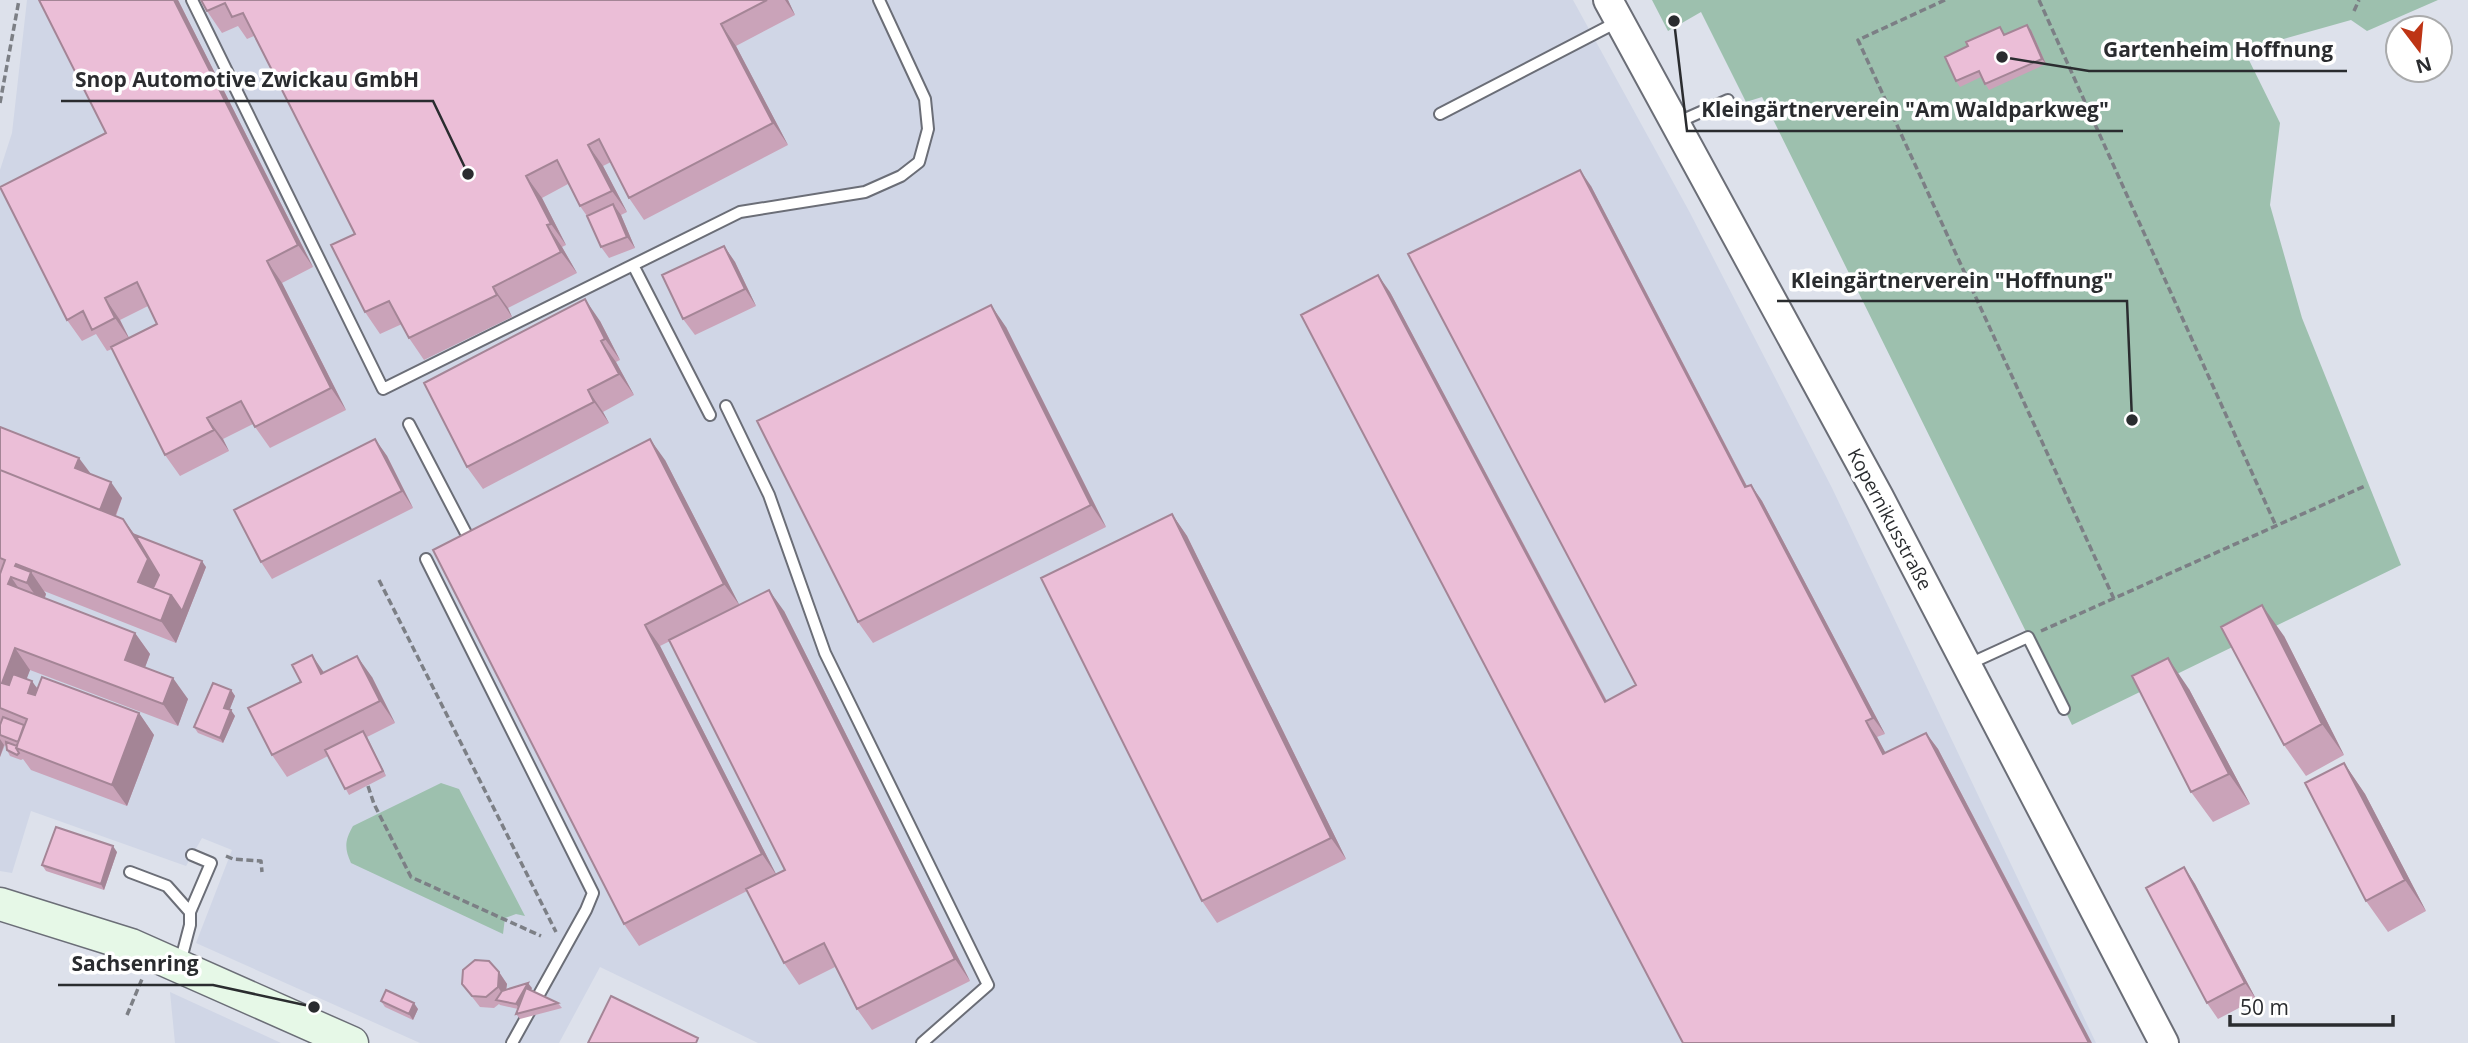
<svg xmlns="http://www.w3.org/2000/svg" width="2468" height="1043" font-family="'Open Sans',sans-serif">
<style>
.built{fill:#d0d6e6}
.green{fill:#9dc0ae}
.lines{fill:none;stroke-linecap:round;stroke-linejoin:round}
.service-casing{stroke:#6b6e77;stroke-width:14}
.tertiary-casing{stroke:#6b6e77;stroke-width:32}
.secondary-casing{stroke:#6b6e77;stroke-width:35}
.path{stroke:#7c7f85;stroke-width:3.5;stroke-dasharray:7 3.5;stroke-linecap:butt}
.service{stroke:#fff;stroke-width:10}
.tertiary{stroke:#fff;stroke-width:28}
.secondary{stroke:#e6f8e7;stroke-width:32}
.wall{fill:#caa3b9;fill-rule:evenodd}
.shaded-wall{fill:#a48596}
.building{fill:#ebbed7;stroke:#a48596;stroke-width:2}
.labels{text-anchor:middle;stroke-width:7;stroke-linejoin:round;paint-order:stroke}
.street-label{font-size:19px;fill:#2a2c2f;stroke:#fff}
.leader{fill:none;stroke:#2a2c2f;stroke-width:2.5}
.callout-dot{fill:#2a2c2f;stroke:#fff;stroke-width:2.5}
.callout-label{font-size:21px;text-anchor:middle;font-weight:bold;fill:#2a2c2f;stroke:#fff;stroke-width:7;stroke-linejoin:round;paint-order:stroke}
</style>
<rect width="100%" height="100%" fill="#dde1eb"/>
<!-- built -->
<path class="built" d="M27,0H1573L1689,211L1832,488L2096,1043H758L600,967L559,1043H420L196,943L232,850L202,838L186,866L31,811L12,873L0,871V170L12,133Z
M170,992L281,1043H175Z"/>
<!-- green -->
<path class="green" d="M1652,0H2438L2367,31L2351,20L2244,50L2280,123L2270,205L2302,318L2401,565L2072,725L1762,97L1746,102L1701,12L1668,31Z
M441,783L459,789L525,916L516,914L505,918L503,934L351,863C344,848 345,840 353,826Z"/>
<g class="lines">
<defs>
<path id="service" d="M192,0L383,389L740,212L865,192L901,176L919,162L928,129L925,99L879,0
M1440,114L1619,21
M1676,123L1728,100
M633,265L710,415
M726,406L769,495L825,653L988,985L922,1043
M409,424L469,539
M426,559L593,893L586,910L512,1043
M1969,664L2028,637L2064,709
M130,872L167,886L190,912V925L180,963
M190,912L211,863L192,855"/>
<path id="tertiary" d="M1608,0L1879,497L2164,1043"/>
<path id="secondary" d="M0,904L131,945L352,1043"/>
</defs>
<!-- service casing -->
<use href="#service" class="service-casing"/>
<!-- tertiary casing -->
<use href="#tertiary" class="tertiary-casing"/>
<!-- secondary casing -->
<use href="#secondary" class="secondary-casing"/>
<!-- path -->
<path class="path" d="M1945,0L1858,40L2114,599
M2039,0L2276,526
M2354,11L2359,0
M0,103L19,0
M379,580L556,932
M2041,631L2365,486
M368,786L374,804L411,877L541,936
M226,856L233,859L261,861L262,872
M127,1015L142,979"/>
<!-- service -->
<use href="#service" class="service"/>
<!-- tertiary -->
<use href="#tertiary" class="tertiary"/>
<!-- secondary -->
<use href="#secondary" class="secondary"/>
</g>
<!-- wall -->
<path class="wall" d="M39,0H178L313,267L282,283L346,410L270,448L253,424L223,439L229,451L180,476L165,455L112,349L107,351L96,334L82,341L67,320L106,133ZM148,306L157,324L129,338L120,320Z
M201,0H788L795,15L736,46L788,145L644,220L629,198L611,162L603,166L627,212L621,215L635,248L609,258L601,247L587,216L580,206L568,184L542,198L566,245L562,247L577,273L508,308L512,317L424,360L409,338L402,324L380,334L365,312L355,234L254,36L247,39L238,26L222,33L207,11Z
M2031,30L2046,64L1989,90L1981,77L1960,87L1956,81L2005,35Z
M1591,186L1747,486L1751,485L1762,501L1885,734L1877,737L1885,753L1926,733L1938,749L2071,1002L1683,1043L1390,292L1607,701L1636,685Z
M724,246L735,262L756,306L695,335L683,319Z
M600,321L620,360L616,362L634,395L603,412L609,423L483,489L467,467Z
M1006,327L1106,527L873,643L858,622Z
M0,427L91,474L122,498L116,516L123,519L135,535L206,567L176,643L44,591L46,594L45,598L135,633L150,654L145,667L188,699L178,726L30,670L26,679L38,688L139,713L154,735L127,806L31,770L23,759L21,760L10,756L7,750L6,746L5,745L0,757Z
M375,439L387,456L413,508L272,579L261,562Z
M665,460L739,605L784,611L970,981L872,1030L857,1009L835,967L799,985L784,963L747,891L639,946L624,924L433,550ZM670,641L785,870L776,874L660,646Z
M1172,514L1187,536L1346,859L1217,923L1202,901Z
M2284,636L2344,755L2306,776L2284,745Z
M324,672L372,677L395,723L367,737L386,776L349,795L328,756L287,777L272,755Z
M2189,689L2250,804L2213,822L2191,792Z
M231,690L235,696L229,710L235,716L223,743L198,733L194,727Z
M2344,763L2365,794L2426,911L2388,932L2366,901Z
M117,852L104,890L46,871L42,865Z
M2184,867L2195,884L2256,999L2218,1019L2207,1003Z
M499,972L507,984L506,990L532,988L531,990L558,1003L562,1008L520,1019L516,1014L518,1009L500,1005L499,1004L494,1008L480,1007L462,984Z
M381,1001L418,1009L413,1020L385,1007Z"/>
<!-- shaded-wall -->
<path class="shaded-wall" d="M174,0H178L313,267L298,245Z
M785,0H788L795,15Z
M721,24L736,46L788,145L773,123Z
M2027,25L2031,30L2046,64L2042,59Z
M588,145L603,166L627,212L612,191Z
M1580,170L1591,186L1756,504L1745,487Z
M526,176L542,198L566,245L551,224Z
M613,204L621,215L635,248L627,237Z
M547,225L562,247L577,273L561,252Z
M724,246L735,262L756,306L745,289Z
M267,261L282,283L346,410L331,388Z
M1378,275L1390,292L1616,719L1605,702Z
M493,287L508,308L512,317L497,295Z
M105,298L120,320L130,340L115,318Z
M585,299L600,321L620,360L605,339Z
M991,305L1006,327L1106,527L1091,505Z
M601,341L616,362L634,395L619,374Z
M588,390L603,412L609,423L594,402Z
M207,418L223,439L229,451L214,430Z
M375,439L387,456L413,508L402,491Z
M650,439L665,460L740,606L724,584Z
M79,458L91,474L75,468Z
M111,482L122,498L110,530L99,513Z
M1751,485L1762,501L1885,734L1873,718Z
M1172,514L1187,536L1346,859L1331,838Z
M123,519L139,541L163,580L155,600L138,582Z
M202,561L206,567L176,643L161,621L171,595Z
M16,564L28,581L31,572L46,594L42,605L15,566Z
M11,577L26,599L8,584Z
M769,590L784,611L970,981L955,959Z
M2262,605L2284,636L2344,755L2322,724Z
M645,625L660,646L777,876L762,854Z
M135,633L150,654L140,681L125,660Z
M15,648L30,670L17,705L2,683Z
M312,655L327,677L321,674Z
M357,656L372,677L395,723L380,701Z
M2168,658L2189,689L2250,804L2229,774Z
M173,678L188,699L178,726L163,704Z
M32,681L47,703L28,693Z
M231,690L235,696L228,714L224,708Z
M231,710L235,716L223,743L220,738Z
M139,713L154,735L127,806L112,785Z
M1866,721L1877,737L1895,770L1883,754Z
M363,731L367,737L386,776L383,771Z
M1926,733L1938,749L2092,1043H2089Z
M0,739L4,745L0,757Z
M2344,763L2365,794L2426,911L2405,880Z
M113,846L117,852L104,890L101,884Z
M2184,867L2195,884L2256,999L2245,983Z
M499,972L507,984L505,998L498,987Z
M528,983L532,988L520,1010L516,1004Z
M414,1003L418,1009L413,1020L409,1014Z"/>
<!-- building -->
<path class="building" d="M39,0H174L298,245L267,261L331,388L255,427L241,401L207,418L214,430L165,455L111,347L157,324L137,282L105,298L115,318L92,330L83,311L67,320L0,187L106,133Z
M201,0H767L721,24L773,123L629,198L599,139L588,145L612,191L580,206L557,160L526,176L551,224L547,225L561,252L493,287L497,295L409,338L389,301L365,312L331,245L355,234L243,13L232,17L225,3L207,11Z
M2027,25L2042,59L1985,84L1979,71L1956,81L1945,57L1968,46L1966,42L2000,27L2004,35Z
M1580,170L1745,487L1751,485L1873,718L1866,721L1883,754L1926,733L2089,1043H1683L1301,315L1378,275L1605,702L1636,685L1408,254Z
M613,204L627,237L601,247L587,216Z
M724,246L745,289L683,319L662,275Z
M585,299L605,339L601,341L619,374L588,390L594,402L467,467L424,383Z
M991,305L1091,505L858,622L757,421Z
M0,427L79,458L75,468L111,482L100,510L0,470Z
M375,439L402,491L261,562L234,510Z
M650,439L724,584L645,625L762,854L624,924L433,550Z
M0,470L123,519L148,559L138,582L171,595L161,621L16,564L15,566L31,572L27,583L11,577L8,584L135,633L125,660L173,678L163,704L15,648L2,683L9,685L13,674L32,681L28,693L35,695L42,677L139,713L112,785L16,748L27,719L0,708V574L5,560L0,558Z
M1172,514L1331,838L1202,901L1041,578Z
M135,535L202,561L182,611L171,595L153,588L159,575Z
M769,590L955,959L857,1009L824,943L784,963L746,889L785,870L669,640Z
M2262,605L2322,724L2284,745L2221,627Z
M312,655L321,674L357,656L380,701L272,755L248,708L301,682L292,665Z
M2168,658L2229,774L2191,792L2132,676Z
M213,683L231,690L224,708L231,710L220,738L194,727Z
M3,717L24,725L18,742L0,735V725Z
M363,731L383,771L345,789L325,750Z
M6,742L17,746L16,748L19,753L17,755L7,750Z
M2344,763L2405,880L2366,901L2305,783Z
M56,827L113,846L101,884L42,865Z
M2184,867L2245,983L2207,1003L2146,888Z
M475,960L489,961L499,972L498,987L486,997L472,996L462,984L463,970Z
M528,983L516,1004L496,1000L502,991Z
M526,988L558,1003L516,1014Z
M386,990L414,1003L409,1014L381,1001Z
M611,996L698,1038L696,1043H588Z"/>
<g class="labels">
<!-- street labels -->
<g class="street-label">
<text transform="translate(1890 519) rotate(62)" y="7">Kopernikusstraße</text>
</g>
</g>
<!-- callouts -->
<path class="leader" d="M2002 57L2089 71H2347M468 174L433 101H61M1674 21L1687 131H2123M2132 420L2127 301H1777M314 1007L213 985H58"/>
<g class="callout-dot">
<circle cx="2002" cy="57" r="7"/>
<circle cx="468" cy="174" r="7"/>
<circle cx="1674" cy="21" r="7"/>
<circle cx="2132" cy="420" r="7"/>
<circle cx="314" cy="1007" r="7"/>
</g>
<g class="callout-label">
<text x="2218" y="57">Gartenheim Hoffnung</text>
<text x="247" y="87">Snop Automotive Zwickau GmbH</text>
<text x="1905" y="117">Kleingärtnerverein "Am Waldparkweg"</text>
<text x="1952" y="288">Kleingärtnerverein "Hoffnung"</text>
<text x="135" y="971">Sachsenring</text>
</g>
<!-- north arrow -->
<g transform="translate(2419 49) rotate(164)"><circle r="33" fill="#ffffff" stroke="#aaabac" stroke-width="2"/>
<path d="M0-5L12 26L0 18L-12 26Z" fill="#be3415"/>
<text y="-10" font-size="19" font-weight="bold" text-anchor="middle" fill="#2a2c2f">N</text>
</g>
<!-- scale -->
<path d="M2230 1015v10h163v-10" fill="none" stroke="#2a2c2f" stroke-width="3.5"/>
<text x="2240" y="1015" font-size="21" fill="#2a2c2f" stroke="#ffffff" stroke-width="5" paint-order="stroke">50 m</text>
</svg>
